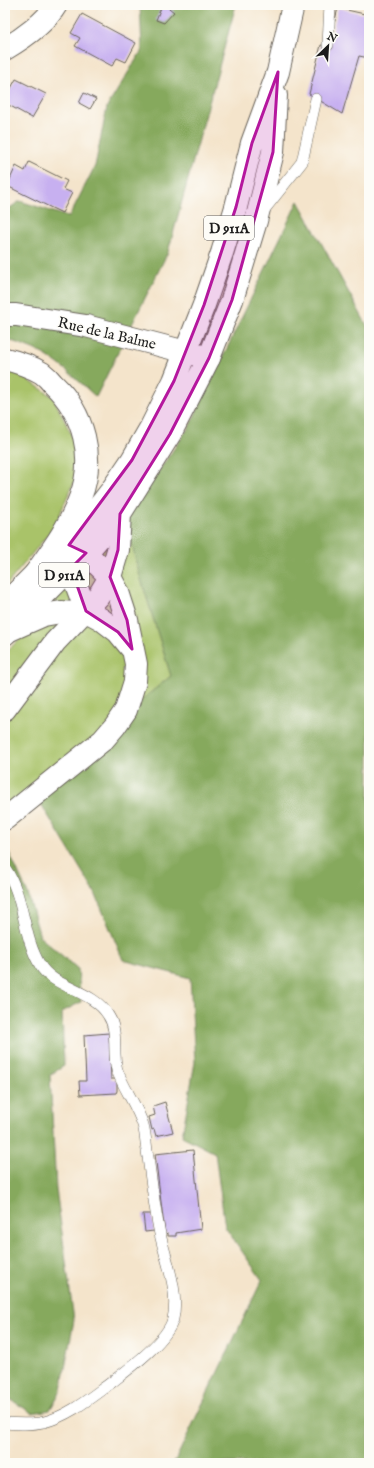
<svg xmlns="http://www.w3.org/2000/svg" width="374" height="1468" font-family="'IM FELL English',serif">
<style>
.green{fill:#a9c369;stroke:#627042}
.forest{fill:#86a95d;stroke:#51623c}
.building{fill:#c7b0f0}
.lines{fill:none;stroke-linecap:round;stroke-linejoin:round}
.service-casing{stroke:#686259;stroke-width:12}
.minor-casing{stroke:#686259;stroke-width:24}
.primary-casing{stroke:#686259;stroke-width:24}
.trunk-casing{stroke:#686259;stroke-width:24}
.service{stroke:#fff;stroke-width:11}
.minor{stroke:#fff;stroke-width:22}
.primary{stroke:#fff;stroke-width:22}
.trunk{stroke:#fff;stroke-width:22}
.marked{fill:#b5179e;fill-opacity:0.2;stroke:#b5179e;stroke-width:3;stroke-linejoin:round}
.labels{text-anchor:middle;stroke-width:3;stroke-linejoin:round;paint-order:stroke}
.shield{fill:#fdfcf7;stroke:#605f5e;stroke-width:1}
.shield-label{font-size:14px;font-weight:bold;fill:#1c1c1c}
.street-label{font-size:15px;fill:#1c1c1c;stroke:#fdfcf7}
</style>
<rect width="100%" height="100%" fill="#fdfcf7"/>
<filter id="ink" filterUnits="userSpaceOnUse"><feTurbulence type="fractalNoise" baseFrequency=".025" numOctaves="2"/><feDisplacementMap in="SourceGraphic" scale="8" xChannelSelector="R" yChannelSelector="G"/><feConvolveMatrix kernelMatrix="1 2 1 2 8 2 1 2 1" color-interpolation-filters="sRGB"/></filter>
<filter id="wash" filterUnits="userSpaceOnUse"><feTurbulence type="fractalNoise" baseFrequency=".012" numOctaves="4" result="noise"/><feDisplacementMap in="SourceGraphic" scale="16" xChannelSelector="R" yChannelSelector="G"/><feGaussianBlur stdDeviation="0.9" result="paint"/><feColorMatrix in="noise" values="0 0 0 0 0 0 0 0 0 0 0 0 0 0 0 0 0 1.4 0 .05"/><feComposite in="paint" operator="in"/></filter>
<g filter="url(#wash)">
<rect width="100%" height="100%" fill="#f4e4cb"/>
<!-- green -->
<path class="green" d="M5,371H15L53,397L73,438L76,478L54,527L5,587Z
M126,518L137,566L171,676L5,810V654L82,571Z"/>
<!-- forest -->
<path class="forest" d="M140,5H236L168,252L96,397C73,376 53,355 23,345C17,343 11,340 5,341V211L20,201L69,217L95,166L107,107L142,50Z
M298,201L369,329V1463H174L262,1280L225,1227L215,1153L182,1136L195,1062L190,978L123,960L95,893L32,789L171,676L137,566L126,518L189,427Z
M5,844L28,894L40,937L78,969L81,1002L62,1012L64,1066L50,1075L56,1189L74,1320L61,1390L50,1410L32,1413L5,1396Z"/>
<g id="blocks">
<!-- building -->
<path class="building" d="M162,5H165L174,12L164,23L156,20Z
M338,8L369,15V58L359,56L342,114L309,94L321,45H329Z
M82,14L136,43L126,62L117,58L112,66L75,46L80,38L71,33Z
M16,79L46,94L32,118L5,103V99Z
M84,93L96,99L90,109L79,103Z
M29,162L67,181L63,189L72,193L62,213L7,186L16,166L25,171Z
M109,1033L111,1079H115L117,1081V1091L116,1093L80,1095L79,1081H86L84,1035Z
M165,1102L173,1132L156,1136L154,1129L152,1130L149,1117L155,1115L153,1106Z
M193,1150L201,1229L176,1233V1236H168V1233L165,1234L155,1154Z
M143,1214H152L154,1231L145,1232Z"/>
</g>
</g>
<g filter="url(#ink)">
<use href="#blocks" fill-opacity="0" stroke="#686259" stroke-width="1"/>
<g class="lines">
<defs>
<path id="service" d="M328,45L330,5
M263,211L302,162L316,99
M5,868C25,897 22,935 40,965C53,988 93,990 108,1015C119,1031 112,1052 117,1070C124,1089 137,1106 143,1125C146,1135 146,1147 148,1157C151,1180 154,1202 158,1224C163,1255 180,1288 173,1319C168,1340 129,1369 112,1382C91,1397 69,1416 44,1422C31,1425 18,1424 5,1423"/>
<path id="minor" d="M5,49C22,39 46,22 56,5
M5,315H16L86,326L209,358
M70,552L73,576L86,611
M10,630L44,615L61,612L74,613L86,611L101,619L118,632L132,649
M5,819L103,740L115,726L126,710L135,681L136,664L127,620L118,592L110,577L86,553L70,545"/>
<path id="primary" d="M5,604L35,574L69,545L111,491L132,460L151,427L174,381L204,305L222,253L236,207L252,143L278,72L293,5
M5,634L86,553L120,514L170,434L209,358L232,300L256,221L273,152L276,95"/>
<path id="trunk" d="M5,359C18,362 30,366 42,373C46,376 50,380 53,384C84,413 96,458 80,498C70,526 52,550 35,574
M5,709L55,642L98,597L110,577L118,550L120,514"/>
</defs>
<!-- service casing -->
<use href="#service" class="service-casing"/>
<!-- minor casing -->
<use href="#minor" class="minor-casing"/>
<!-- primary casing -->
<use href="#primary" class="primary-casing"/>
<!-- trunk casing -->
<use href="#trunk" class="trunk-casing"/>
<!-- service -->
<use href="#service" class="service"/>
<!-- minor -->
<use href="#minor" class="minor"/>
<!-- primary -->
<use href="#primary" class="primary"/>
<!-- trunk -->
<use href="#trunk" class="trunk"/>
</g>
</g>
<!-- marked area -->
<path class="marked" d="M278,72L273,152L232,300L209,358L170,434L120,514L118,550L110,577L127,620L132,649L118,632L86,611L71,568L86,553L69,545L132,460L174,381L204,305L236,207L252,143Z"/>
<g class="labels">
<!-- shield labels -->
<g class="shield">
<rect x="204" y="216" width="50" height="24" rx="3"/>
<rect x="39" y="563" width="50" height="24" rx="3"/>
</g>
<g class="shield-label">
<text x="229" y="233">D 911A</text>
<text x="64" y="580">D 911A</text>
</g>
<!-- street labels -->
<g class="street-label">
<text transform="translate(107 333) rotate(13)" y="5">Rue de la Balme</text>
</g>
</g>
<!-- margin -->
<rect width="374" height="1468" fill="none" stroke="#fdfcf7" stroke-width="20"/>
<!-- north arrow -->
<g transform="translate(328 46) rotate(25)" stroke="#fdfcf7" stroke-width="3" paint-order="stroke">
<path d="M0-3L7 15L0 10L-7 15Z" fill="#1c1c1c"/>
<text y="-6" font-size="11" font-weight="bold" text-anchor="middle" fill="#1c1c1c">N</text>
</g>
</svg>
